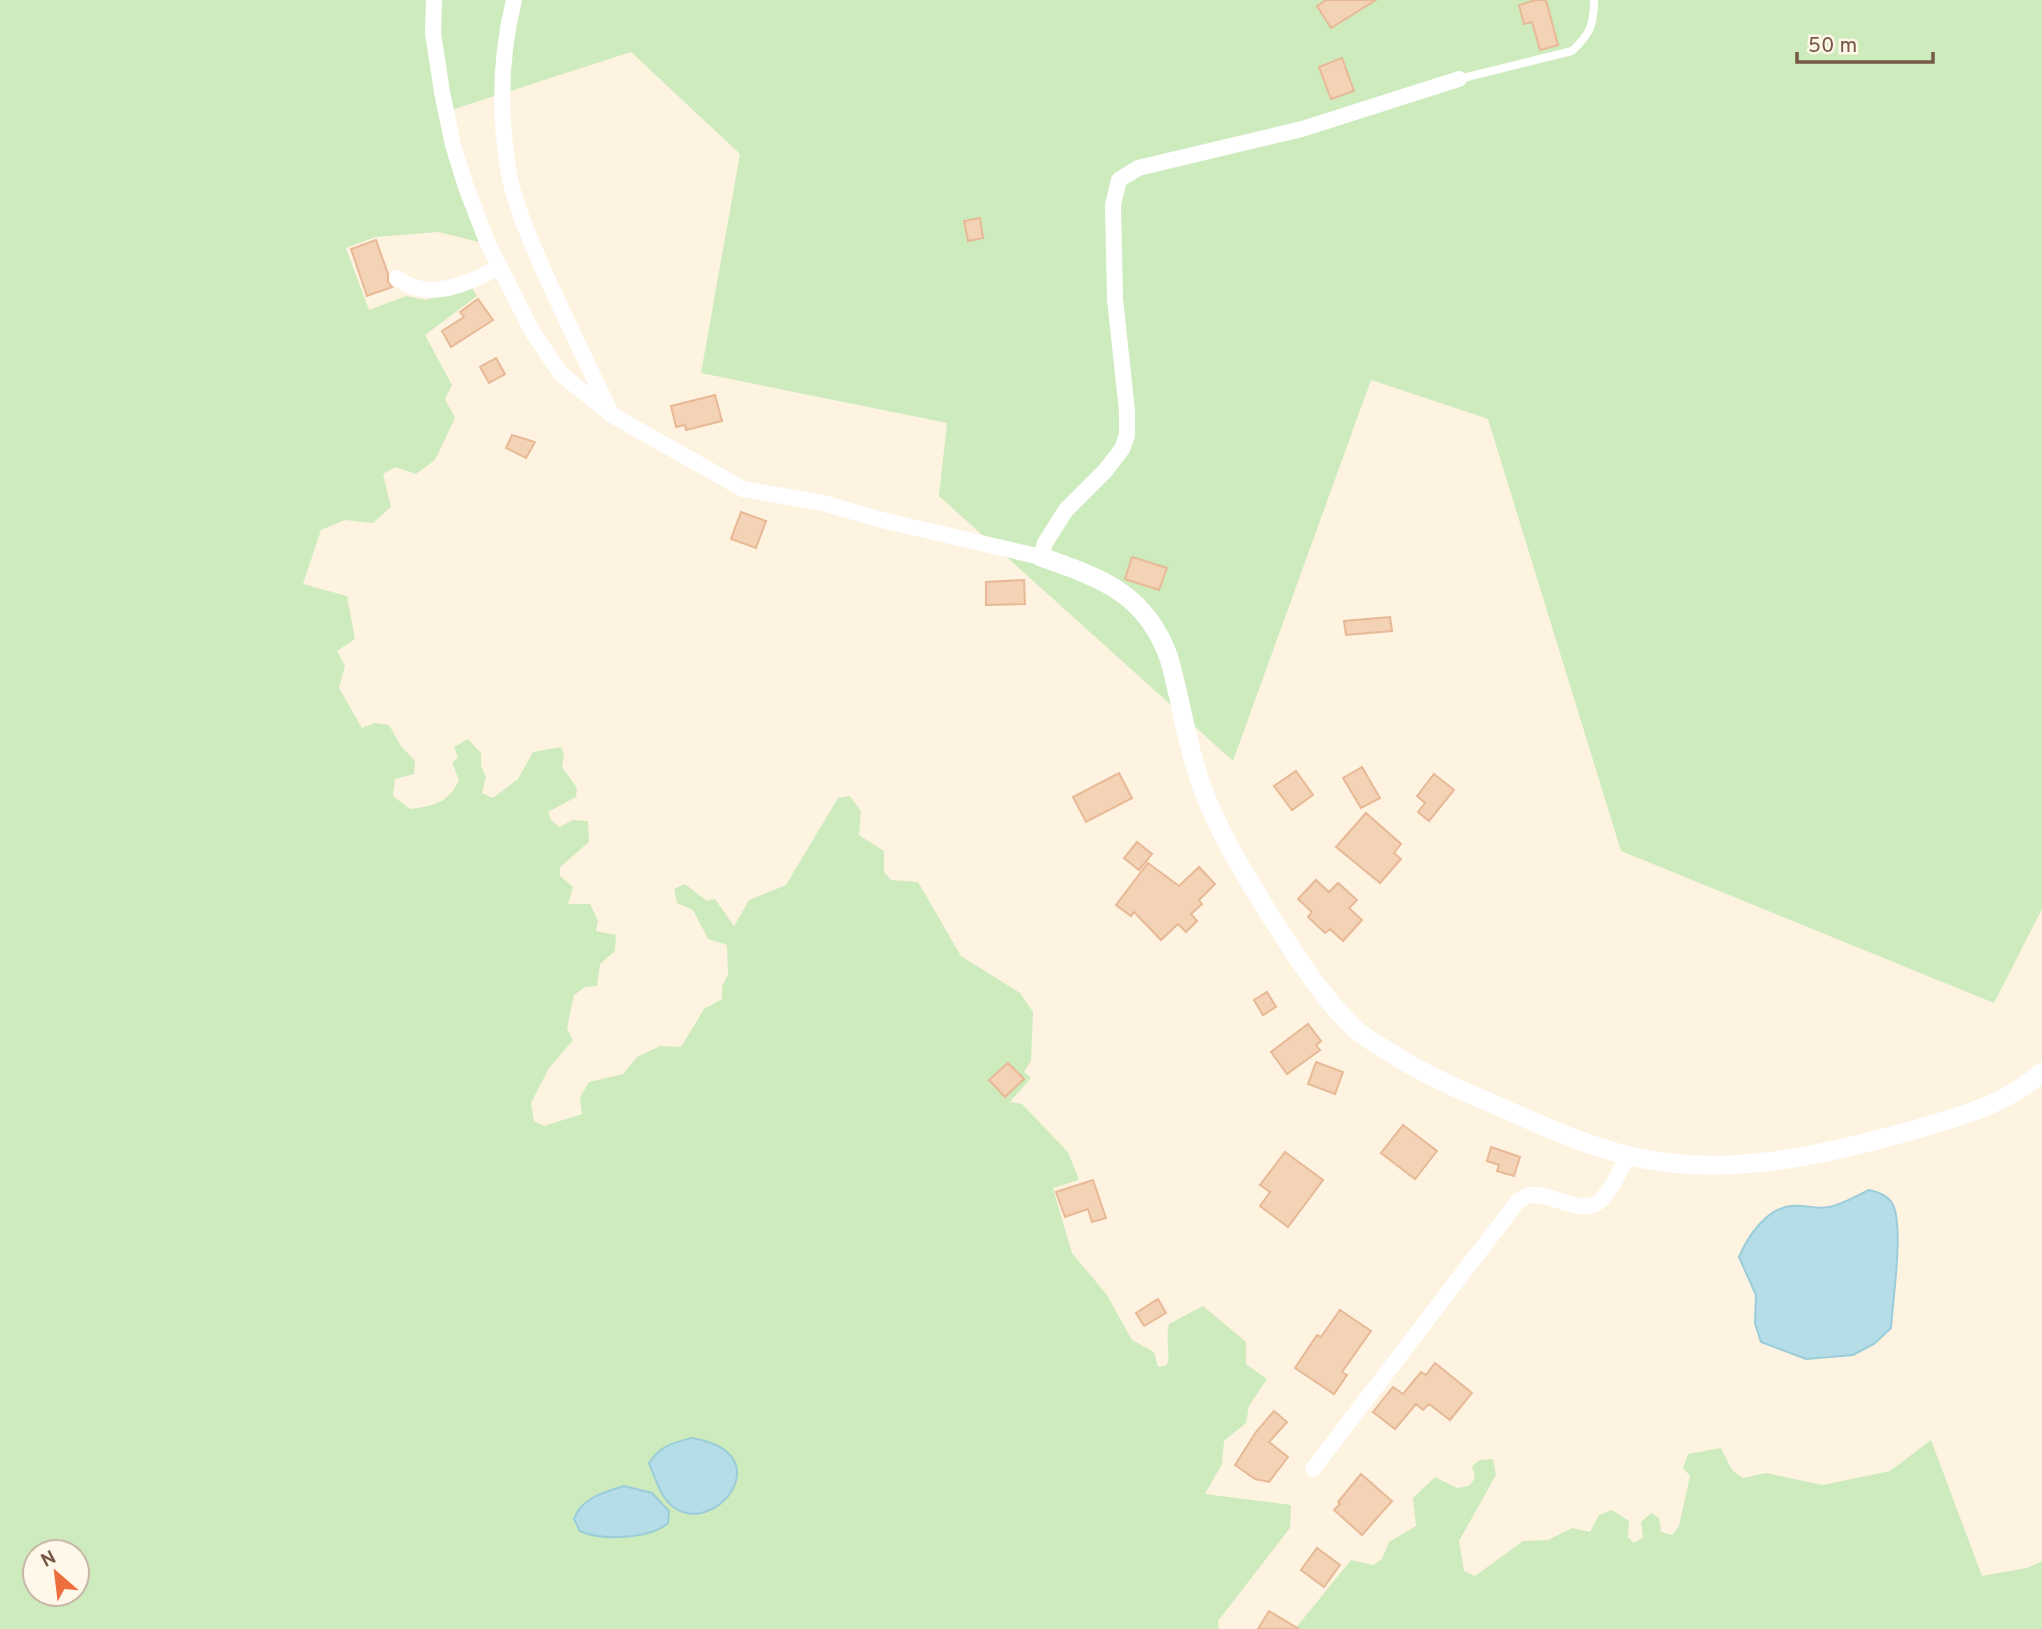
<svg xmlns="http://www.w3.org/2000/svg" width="2042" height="1629" font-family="Overpass,sans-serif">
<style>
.green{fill:#ceebbe;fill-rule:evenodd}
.water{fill:#b4dde7;stroke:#9acdd9;stroke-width:2}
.building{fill:#f4d2b6;stroke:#e7b996;stroke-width:2}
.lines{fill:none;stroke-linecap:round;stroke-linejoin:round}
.service{stroke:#fff;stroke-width:8}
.minor{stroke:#fff;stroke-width:16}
.tertiary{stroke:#fff;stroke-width:19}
</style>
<rect width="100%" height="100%" fill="#fdf3e0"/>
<!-- green -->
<path class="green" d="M0,0H2042V909L1994,1003L1621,851L1488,419L1371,380L1233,761L939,496L947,423L701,373L740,154L631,52L442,113L483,243L438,232L376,237L346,248L369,310L406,296L425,300L472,288L477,296L425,335L452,385L445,399L455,418L435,460L416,474L395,467L383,474L391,507L373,523L345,520L321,530L303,584L347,596L355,639L337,651L345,666L339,688L362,728L375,723L389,725L401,746L415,761L414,774L395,779L393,796L410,809C433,806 449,803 459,780L452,762L458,758L454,747L468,739L481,753V766L486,777L482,793L493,798L518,779L533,752L561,747L564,754L562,767L577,788L576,797L548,812L551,820L559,827L573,820L588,821L589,842L560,867V876L573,887L568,904H590L598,921L596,931L616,935L615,951L600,964L597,986L585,987L574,995L567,1028L573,1040L549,1068L531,1103L534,1121L544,1126L582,1114L580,1097L589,1082L623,1074L637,1057L660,1046L681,1047L704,1009L722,999V986L728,975L727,945L708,939L693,910L677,903L674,889L685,884L707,901L715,899L734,926L749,900L786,885L838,798L850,796L861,811L859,835L884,851V872L891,880L918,882L961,956L1020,993L1033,1012L1031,1061L1024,1072L1031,1078L1010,1102L1022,1104L1068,1152L1079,1180L1053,1188L1072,1253L1107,1295L1132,1340L1154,1352L1158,1367L1167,1365C1171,1350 1165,1342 1169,1324L1203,1306L1246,1342V1364L1267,1379L1249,1406L1246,1423L1224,1441L1222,1464L1205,1494L1291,1505L1290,1528L1218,1621L1219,1629H0ZM35,1552H77V1594H35Z
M1931,1440L1982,1576L2027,1568L2042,1561V1629H1295L1351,1560L1373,1565L1382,1559L1389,1542L1416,1526L1413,1498L1435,1477L1457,1488L1469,1486L1475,1478L1472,1466L1480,1460L1493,1459L1496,1475L1459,1541L1464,1571L1475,1576L1523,1541L1548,1540L1572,1528L1590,1532L1599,1515L1612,1510L1629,1521L1628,1537L1634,1543L1643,1537L1641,1522L1651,1513L1659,1518L1661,1532L1672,1535L1679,1526L1690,1476L1683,1468L1688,1454L1721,1448L1732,1470L1743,1478L1766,1473L1823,1485L1890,1471Z"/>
<!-- water -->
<path class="water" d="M1869,1190C1879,1192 1890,1196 1894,1207C1903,1233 1893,1298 1891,1328L1874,1344L1853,1355L1806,1359L1761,1342L1755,1323L1756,1295L1739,1257C1748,1236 1766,1209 1791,1206C1803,1204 1816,1210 1829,1207C1842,1205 1856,1196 1869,1190Z
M691,1438C784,1452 714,1540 672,1506C660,1496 655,1477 649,1463C660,1446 673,1443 691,1438Z
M624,1486L652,1493L669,1511L668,1523C650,1539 602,1541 580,1531L574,1519C581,1498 605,1492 624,1486Z"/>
<!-- building -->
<path class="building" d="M1326,0H1376L1331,28L1317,6Z
M1536,0H1546L1558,45L1540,50L1532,22L1524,24L1519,5Z
M1342,58L1354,91L1331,99L1319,67Z
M980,218L983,238L968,241L964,221Z
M376,240L388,274V282L392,287L367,296L351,249Z
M478,299L493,320L451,347L442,331L464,317L460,312Z
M496,358L505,374L489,383L480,367Z
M715,395L722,421L686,430L685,425L676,427L671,406Z
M512,435L535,442L526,458L506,448Z
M741,512L766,521L756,548L731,539Z
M1132,557L1167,568L1159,590L1125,579Z
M1024,580L1025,604L986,605V582Z
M1390,617L1392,631L1346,635L1344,621Z
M1362,767L1380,798L1361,808L1343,778Z
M1296,771L1313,795L1292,810L1274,786Z
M1119,773L1132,798L1086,822L1073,797Z
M1434,774L1454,790L1429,821L1418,812L1425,803L1417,796Z
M1366,813L1401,844L1394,853L1401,859L1380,883L1336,847Z
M1137,842L1152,854L1139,870L1124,858Z
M1148,863L1179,886L1199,867L1215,884L1199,900L1202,904L1191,914L1197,921L1186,932L1178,924L1161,940L1134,912L1131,916L1116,905Z
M1316,880L1329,892L1338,883L1357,900L1349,908L1362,920L1343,941L1330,929L1325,933L1308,917L1312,912L1298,899Z
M1267,992L1276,1007L1263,1015L1254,1000Z
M1308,1024L1321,1041L1316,1045L1320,1050L1287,1074L1271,1052Z
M1316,1062L1343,1072L1335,1094L1308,1084Z
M1008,1063L1024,1079L1005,1097L989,1080Z
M1403,1125L1437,1151L1415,1179L1381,1153Z
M1491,1147L1520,1157L1514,1176L1497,1171L1499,1165L1487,1161Z
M1285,1152L1323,1180L1288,1227L1260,1206L1270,1192L1260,1185Z
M1093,1180L1106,1218L1092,1222L1088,1209L1065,1217L1056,1192Z
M1158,1299L1166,1313L1144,1326L1136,1313Z
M1340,1310L1371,1331L1342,1372L1347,1375L1334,1394L1295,1368L1317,1335L1321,1337Z
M1435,1363L1472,1393L1450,1420L1429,1404L1423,1410L1416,1404L1395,1429L1373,1412L1393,1387L1403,1394L1421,1372L1426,1375Z
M1274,1411L1287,1422L1269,1442L1288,1457L1269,1482L1255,1479L1235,1465L1256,1432Z
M1361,1474L1392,1501L1362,1535L1334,1510L1340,1504L1338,1502Z
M1317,1548L1340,1565L1324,1587L1301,1570Z
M1269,1611L1299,1629H1258Z"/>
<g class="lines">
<!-- service -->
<path class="service" d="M1459,79L1572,51C1590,34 1594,25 1594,0"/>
<!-- minor -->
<path class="minor" d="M434,0L433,33L442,92L453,145L466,187L488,244L533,333L561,374L612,415L743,489L823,503L882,520L1041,557L1045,543L1066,510L1105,471L1122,449L1127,435V411L1115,299L1113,205L1119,180L1138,168L1302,129L1459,79
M514,0C500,56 499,112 508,169C514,205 531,241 545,274C566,319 587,364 609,409
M397,278C429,303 469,283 500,267
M1313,1469L1518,1201C1521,1200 1524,1197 1527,1196C1550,1189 1582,1220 1602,1199C1613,1188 1620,1169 1628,1156"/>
<!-- tertiary -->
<path class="tertiary" d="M1041,557C1101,578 1146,593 1169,658C1181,700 1187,747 1202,787C1220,835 1246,877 1273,920C1297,957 1321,996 1353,1027C1362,1036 1375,1043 1386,1050C1418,1071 1450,1086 1484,1100C1532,1121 1580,1144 1630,1156C1724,1179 1826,1155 1917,1129C1961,1116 2007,1104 2042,1072"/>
</g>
<!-- north arrow -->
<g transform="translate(56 1573) rotate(332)"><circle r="33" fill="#fff7e7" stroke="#c8b8a7" stroke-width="2"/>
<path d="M0-5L12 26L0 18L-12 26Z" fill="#ed6e3f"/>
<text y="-10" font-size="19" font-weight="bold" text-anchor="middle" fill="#755946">N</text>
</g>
<!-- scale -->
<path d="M1797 52v10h136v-10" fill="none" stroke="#755946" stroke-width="3.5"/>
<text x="1808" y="52" font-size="21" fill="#755946" stroke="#fff7e7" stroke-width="5" paint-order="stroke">50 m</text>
</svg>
